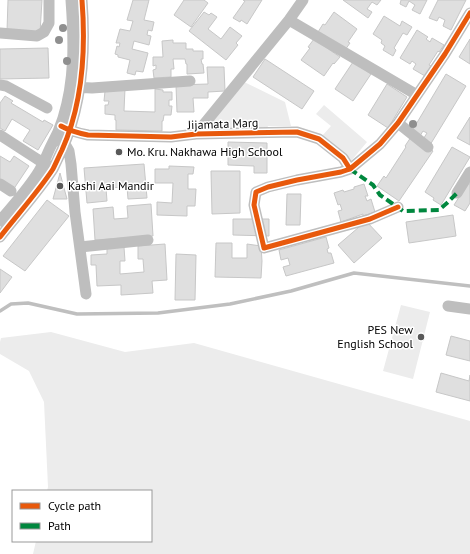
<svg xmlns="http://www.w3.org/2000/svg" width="470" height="554" font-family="'PT Sans',sans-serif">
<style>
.green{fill:#ececec}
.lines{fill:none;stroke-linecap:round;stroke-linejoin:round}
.stream{stroke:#bfbfbf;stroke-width:3.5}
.building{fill:#dfdfdf;stroke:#c7c7c7}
.minor{stroke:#bebebe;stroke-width:11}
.quiet{stroke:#00873e;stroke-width:4;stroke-dasharray:8 4;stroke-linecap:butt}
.cycleway-casing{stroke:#fff;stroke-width:8}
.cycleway{stroke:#e8590c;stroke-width:5}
.tree{fill:#8f8f8f}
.poi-dot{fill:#595959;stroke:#fff;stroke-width:1.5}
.labels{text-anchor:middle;stroke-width:3;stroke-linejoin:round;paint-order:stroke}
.street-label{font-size:12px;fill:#000;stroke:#fff}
.poi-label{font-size:12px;fill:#000;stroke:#fff;text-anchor:start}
</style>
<rect width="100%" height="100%" fill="#fff"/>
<!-- green -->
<path class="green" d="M242,81L285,102L291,126H268L267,129L201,131Z
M324,105L367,142L351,161L322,136L331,126L316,114Z
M401,305L430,312L413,379L383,371Z
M51,332L125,352L194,343L470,421V554H33L36,541H151V491H47L48,487L44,402L29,371L0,354V342L1,338Z"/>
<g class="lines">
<!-- stream -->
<path class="stream" d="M0,311L11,304L28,303L77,314L158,313L230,304L291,291L354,273L470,286"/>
</g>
<!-- building -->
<path class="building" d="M8,0H42L40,33L7,31Z
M133,0H149L144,20L154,22L152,31L148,30L147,35L151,36L149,45L134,41L132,49L148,53L143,72L136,71L135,75L127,73L130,60L118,57V55L115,54L117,46L119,47L120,43H116L120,29L130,31L133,21L127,20Z
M184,0H204L208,3L191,27L174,15Z
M243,0H262L247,24L241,20L240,22L233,18L245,1Z
M343,0H381L377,5L372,2L367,9L372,12L368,18Z
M401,0H427L420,14L412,10L415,5L409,1L406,7L400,4Z
M438,0H466L451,30L443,26L445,20L439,17L437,21L429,18Z
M204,12L209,15L211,13L217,17L208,29L221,39L230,27L242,36L236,43L238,45L226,60L189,31Z
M334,12L357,29L348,42L350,43L345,50L318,32L323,24L325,25Z
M384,16L400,26L402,21L412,27L407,35L403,33L394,48L396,50L393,56L383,50L385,46L381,43L382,40L373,34Z
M417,30L428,37L426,39L430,42L432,38L444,45L439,52L438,51L429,65L431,66L425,76L413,69L416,64L412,61L410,64L400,58Z
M314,39L340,57L334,64L333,63L324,76L301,60L310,48L308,47Z
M470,39V64L459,57Z
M173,40V43H186V49H193V51H203V59H201L202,64H203L204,73L187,74V64H186L185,59H173L174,69H171V77L154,78L153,70L156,69V65L153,66V57H163L162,41Z
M48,48L49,78L0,79V49Z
M265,59L314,91L302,109L253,77Z
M353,62L371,74L353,101L335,89Z
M207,67H224L225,91L208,92V98H193L194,112H177L176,85L208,84Z
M446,74L466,86L430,145L422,141L427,133L423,131L420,136L412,131Z
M387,84L407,97L388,128L368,115Z
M125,88L124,111L155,112V89L163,90V92H172V100H169V106H172L171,115H164L163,121H162V131L116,130V120H115V115L105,114V105H108L109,101H104L105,91Z
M5,96L13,101L11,103L43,122L44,120L53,125L38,150L23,141L30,130L12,119L5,131L0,128V103Z
M470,117V145L457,138Z
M411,137L433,151L399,201L377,186L384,176L386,178L406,147L405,146Z
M228,142L267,143V173H254V166L228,165Z
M452,147L470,157L441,205L433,200L434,198L425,192Z
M0,156L10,162L14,156L29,166L13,190L0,182Z
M144,164L147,198L128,199L127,187L106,188L107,201L87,203L84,168Z
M169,166L194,167L193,174H188V189H196L195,206H187V216L157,215V202L172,203L173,183H155V169H169Z
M211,171H240V213L212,214Z
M60,173L67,199H53Z
M468,183L470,184V203L465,211L454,205Z
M364,184L368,196H365L367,201L371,199L375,212L363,216V214L341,222L338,211L342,210L340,204L338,205L334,193L343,190L344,192L354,189V187Z
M287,194H301L300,225H286Z
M47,200L69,216L25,271L3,256Z
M151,204L153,236L95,240L93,209L113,207L114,219L128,218L127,206Z
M453,215L456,236L409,243L406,222Z
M233,219H269V236L233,235Z
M366,221L382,238L354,263L338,245Z
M326,237L329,248L327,249L328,253H331L334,263L286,276L283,267L290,265L288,258L281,260L279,250Z
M216,243H232V258H247V244L261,246L262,261L261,278L215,277Z
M165,244L167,280L152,281L153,293L121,295V285L97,286L96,265H91V255L107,254V248L124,247L125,261H120V274L144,272L143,259H138V246Z
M176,254L196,255L195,300H175Z
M0,269L12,277L0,293Z
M451,336L470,341V361L446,355Z
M441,373L469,381L470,375V401L436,392Z"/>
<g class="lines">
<!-- minor -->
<path class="minor" d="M289,20L417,95
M0,33L37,36L44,32L49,23V0
M0,85L6,86L47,108
M73,87L92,88L190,81
M398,123L428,147
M61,126C70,131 78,133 88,135L171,137L196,134L297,132L319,139L343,158L350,169
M196,134L289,20L303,0
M0,135L37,159L49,166
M61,142L65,144L69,151L71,164L75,212L86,294
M0,184L11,191
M457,193L470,172
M398,207L370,219L264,248L254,205L256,192L268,187L297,180L341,172L350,169L380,144L398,123L445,54L470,13
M0,221C13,205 28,189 39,171C44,163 47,154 51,146C56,137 60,128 63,118C75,80 74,40 71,0
M0,237C17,215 38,192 53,169C56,163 59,156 62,150C83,103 86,51 82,0
M80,247L148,240
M448,306L470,309"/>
<!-- quiet -->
<path class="quiet" d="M350,169L373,185L380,195L403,211L439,210L447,203L457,193"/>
<defs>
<path id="cycleway" d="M61,126C70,131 78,133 88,135L171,137L196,134L297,132L319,139L343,158L350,169
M398,207L370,219L264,248L254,205L256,192L268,187L297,180L341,172L350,169L380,144L398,123L445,54L470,13
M0,237C17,215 38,192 53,169C56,163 59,156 62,150C83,103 86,51 82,0"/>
</defs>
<!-- cycleway casing -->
<use href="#cycleway" class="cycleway-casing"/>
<!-- cycleway -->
<use href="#cycleway" class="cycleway"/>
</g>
<!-- trees -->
<g class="tree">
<circle cx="63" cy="28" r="4"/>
<circle cx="59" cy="40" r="4"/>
<circle cx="67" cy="61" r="4"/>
<circle cx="413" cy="124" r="4"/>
</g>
<!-- markers -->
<g class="poi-dot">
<circle cx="119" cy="152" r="4"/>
<circle cx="60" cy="186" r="4"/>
<circle cx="421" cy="337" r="4"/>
</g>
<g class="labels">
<!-- street labels -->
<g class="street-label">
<text transform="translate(223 124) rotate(-2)" y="4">Jijamata Marg</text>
</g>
<!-- poi labels -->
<g class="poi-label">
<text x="127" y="156">Mo. Kru. Nakhawa High School</text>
<text x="68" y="190">Kashi Aai Mandir</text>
<text x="413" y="334" text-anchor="end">PES New<tspan x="413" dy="14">English School</tspan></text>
</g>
</g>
<!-- legend -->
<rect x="12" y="490" width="140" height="52" fill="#ffffff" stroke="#999999"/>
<rect x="20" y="503" width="20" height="6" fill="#e8590c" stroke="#999999"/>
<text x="48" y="510" font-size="12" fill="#000000">Cycle path</text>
<rect x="20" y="523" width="20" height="6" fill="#00873e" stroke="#999999"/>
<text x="48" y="530" font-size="12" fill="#000000">Path</text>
</svg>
